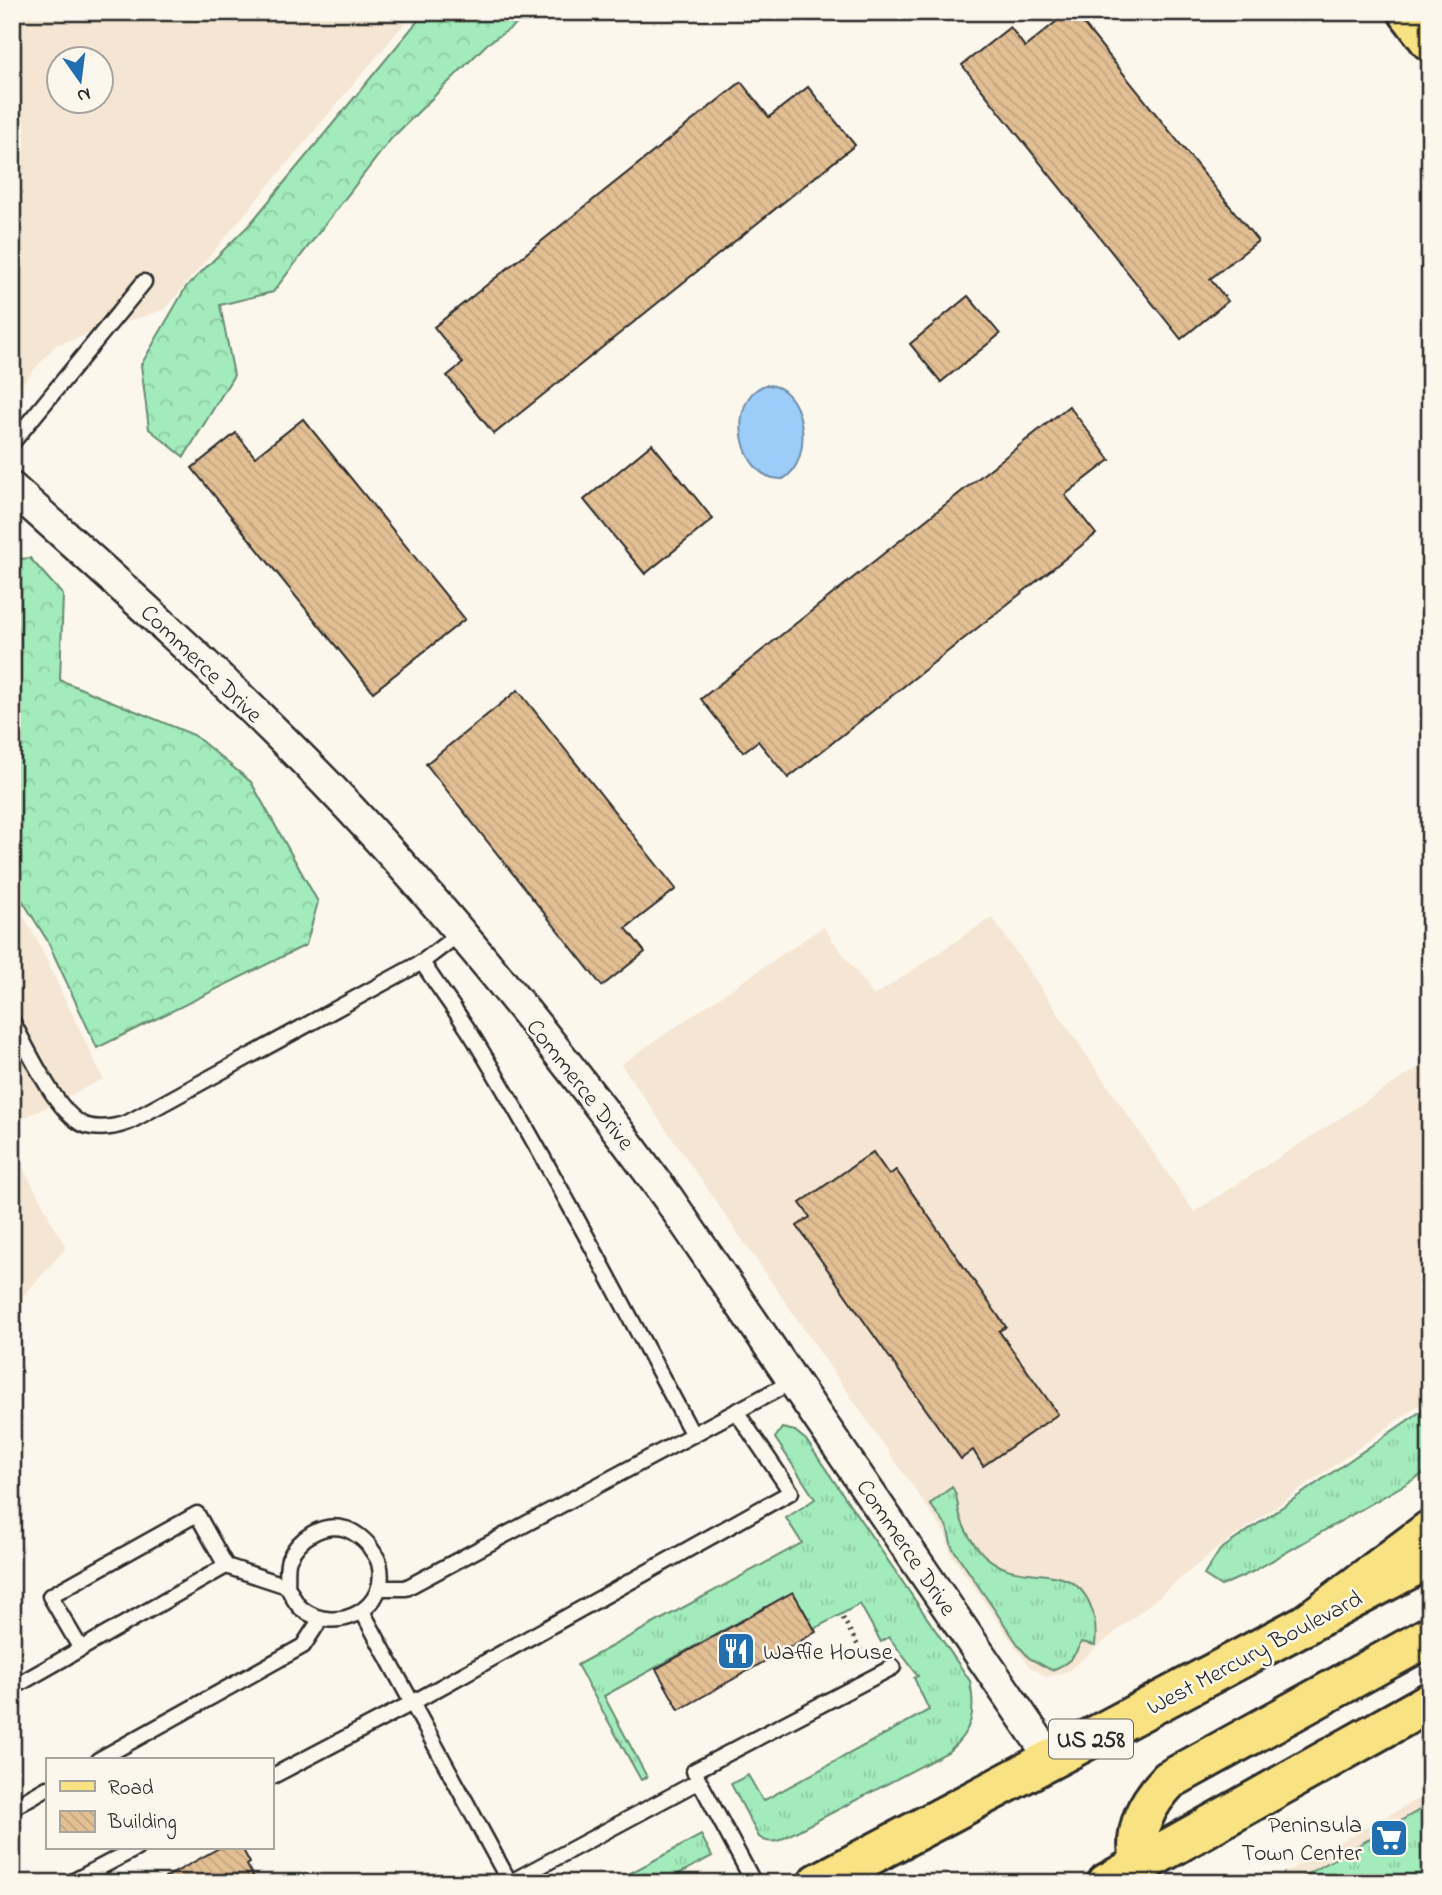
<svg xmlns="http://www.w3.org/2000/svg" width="1442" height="1895" font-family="'Indie Flower',sans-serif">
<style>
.built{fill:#f4e6d2;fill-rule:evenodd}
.grass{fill:url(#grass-tufts);stroke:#668b72;stroke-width:2}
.forest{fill:url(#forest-crowns);stroke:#668b72;stroke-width:2}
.water{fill:#9ccdf9;stroke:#6f8ca7;stroke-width:2}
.building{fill:url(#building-back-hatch);stroke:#2b2b2b;stroke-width:2}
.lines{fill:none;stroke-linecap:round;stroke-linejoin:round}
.service-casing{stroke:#2b2b2b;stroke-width:19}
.minor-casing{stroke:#2b2b2b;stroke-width:35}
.primary-casing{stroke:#2b2b2b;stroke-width:44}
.motorway-casing{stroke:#2b2b2b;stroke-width:44}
.path{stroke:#2b2b2b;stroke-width:4.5;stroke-dasharray:2 5;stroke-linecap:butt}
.service{stroke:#fbf7ec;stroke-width:14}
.minor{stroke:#fbf7ec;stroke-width:30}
.primary{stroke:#f8e281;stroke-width:38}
.motorway{stroke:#f8e281;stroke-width:38}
.labels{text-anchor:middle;stroke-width:5;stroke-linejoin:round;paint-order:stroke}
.shield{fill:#fbf7ec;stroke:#696865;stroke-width:2}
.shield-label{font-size:23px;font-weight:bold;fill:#2b2b2b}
.street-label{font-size:24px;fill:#2b2b2b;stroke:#fbf7ec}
.poi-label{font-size:24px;fill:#2b2b2b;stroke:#fbf7ec;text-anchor:start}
</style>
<defs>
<pattern id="grass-tufts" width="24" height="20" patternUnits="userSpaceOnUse" patternTransform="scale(1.75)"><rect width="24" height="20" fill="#a2ebba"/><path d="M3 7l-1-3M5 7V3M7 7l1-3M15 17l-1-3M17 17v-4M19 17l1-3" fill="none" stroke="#8ccaa0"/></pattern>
<pattern id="forest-crowns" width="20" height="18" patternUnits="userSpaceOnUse" patternTransform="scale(1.75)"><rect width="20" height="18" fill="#a2ebba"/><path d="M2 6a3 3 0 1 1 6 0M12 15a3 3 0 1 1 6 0" fill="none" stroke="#8ccaa0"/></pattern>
<pattern id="building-back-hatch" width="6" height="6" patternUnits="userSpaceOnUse" patternTransform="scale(1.75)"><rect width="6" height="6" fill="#e3bf94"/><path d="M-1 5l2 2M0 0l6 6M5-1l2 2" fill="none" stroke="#c3a480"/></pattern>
</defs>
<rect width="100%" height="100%" fill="#fbf7ec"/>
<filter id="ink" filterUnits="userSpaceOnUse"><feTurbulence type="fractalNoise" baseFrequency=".0143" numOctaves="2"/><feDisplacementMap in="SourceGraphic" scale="14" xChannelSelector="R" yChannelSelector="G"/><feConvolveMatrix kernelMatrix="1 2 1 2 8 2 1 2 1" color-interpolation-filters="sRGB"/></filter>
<g filter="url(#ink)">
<!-- built -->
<path class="built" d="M12,12H414L165,309L56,345L12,395ZM60,60H102V102H60Z
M12,896L38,942L103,1079L12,1124Z
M992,917L1194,1212L1430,1060V1397L1214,1551L1068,1671L1047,1677L1029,1666L951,1554L945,1533L929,1510L621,1064L823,927L874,996Z
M12,1147L66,1248L12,1308Z
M1430,1792V1883H1266Z"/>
<!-- grass -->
<path class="grass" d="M1430,1405V1470L1252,1572L1221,1586L1204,1575L1220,1550Z
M782,1428L795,1431L806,1440L970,1681C976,1713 973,1730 948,1752L778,1841C770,1842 765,1842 759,1837L731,1784L748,1775L763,1801L929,1710L914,1678L918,1676L889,1637L881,1642L860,1604L814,1629L793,1592L604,1696L647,1777L641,1780L577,1665L802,1543L786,1518L815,1499L775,1438Z
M952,1487C958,1495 957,1503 959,1512C963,1528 972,1543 983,1554C1009,1578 1029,1570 1058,1577C1090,1584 1098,1618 1095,1645L1081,1642C1075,1657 1067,1665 1051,1670L1029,1658L1019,1646L952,1547L947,1527L930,1504Z
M1430,1804V1875L1423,1883H1303V1877Z
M701,1835L712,1856L662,1883H612Z"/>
<!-- forest -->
<path class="forest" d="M425,12H535L487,44L391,139L273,292L220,305L234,375L184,457L149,429L141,365L186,287L250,224Z
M30,558L63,595L60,680L194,735L251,782L318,902L306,945L97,1048L47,940L12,884V560Z"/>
<!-- water -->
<path class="water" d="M765,385C805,382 816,461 783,479C739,482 725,399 765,385Z"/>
<!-- building -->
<path class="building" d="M1068,12H1074L1258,241L1210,279L1228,301L1181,339L962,65L1010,27L1025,47Z
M741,82L769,117L808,87L855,145L494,434L447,376L463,363L434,327Z
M968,296L1000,334L941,382L910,344Z
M1069,406L1110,460L1065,495L1096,534L788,778L758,741L743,752L701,699Z
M303,419L465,619L373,692L192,468L236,433L255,457Z
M652,444L713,519L645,574L584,500Z
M518,690L676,889L626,928L645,952L602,986L426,764Z
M873,1152L889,1175L896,1170L1006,1327L999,1331L1058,1414L983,1466L973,1450L961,1459L797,1226L810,1217L800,1203Z
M793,1592L816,1632L679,1710L656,1669Z
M219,1848H242L250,1863L247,1865L257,1883H156Z"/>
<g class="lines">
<defs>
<path id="service" d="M12,443L144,282
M422,962C439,989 459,1014 476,1042C553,1170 622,1303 693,1435
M12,1021C27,1047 58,1118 87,1126C102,1130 116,1127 129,1122L422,962L460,933
M379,1588H406L793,1381
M362,1611L510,1883
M81,1649L50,1596L197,1514L226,1566
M12,1688L226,1566L287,1586C291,1593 295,1604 302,1609C337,1636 391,1608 379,1563C378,1559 374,1553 371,1549C367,1541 355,1532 346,1529C322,1522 299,1538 289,1559C286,1567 288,1578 287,1586
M98,1760L303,1646L320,1620
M271,1777L412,1703L791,1492L736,1411
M12,1808L47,1788
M70,1883L137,1848
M509,1883L699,1781
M754,1883L694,1771L893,1667"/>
<path id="minor" d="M12,488C119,584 225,679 325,782C449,911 562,1053 668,1198L1052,1760"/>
<path id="primary" d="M1140,1863C1133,1829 1146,1804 1169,1780L1430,1636
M818,1883L1430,1558
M1107,1883L1430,1702"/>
<path id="motorway" d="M1408,12L1430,41
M1303,1626L1430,1530"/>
</defs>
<!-- service casing -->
<use href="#service" class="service-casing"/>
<!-- minor casing -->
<use href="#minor" class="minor-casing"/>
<!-- primary casing -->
<use href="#primary" class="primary-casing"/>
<!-- motorway casing -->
<use href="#motorway" class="motorway-casing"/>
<!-- path -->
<path class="path" d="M843,1618L863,1655"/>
<!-- service -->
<use href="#service" class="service"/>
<!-- minor -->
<use href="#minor" class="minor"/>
<!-- primary -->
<use href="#primary" class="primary"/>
<!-- motorway -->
<use href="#motorway" class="motorway"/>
</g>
</g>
<!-- icons -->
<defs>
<symbol id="restaurant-square" viewBox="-11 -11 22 22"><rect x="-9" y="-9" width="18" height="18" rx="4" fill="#1f6fb2" stroke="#fbf7ec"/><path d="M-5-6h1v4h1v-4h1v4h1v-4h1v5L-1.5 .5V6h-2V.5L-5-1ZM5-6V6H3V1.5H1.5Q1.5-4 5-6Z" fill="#fff"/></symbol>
<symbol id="supermarket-square" viewBox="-11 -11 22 22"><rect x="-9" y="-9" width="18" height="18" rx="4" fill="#1f6fb2" stroke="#fbf7ec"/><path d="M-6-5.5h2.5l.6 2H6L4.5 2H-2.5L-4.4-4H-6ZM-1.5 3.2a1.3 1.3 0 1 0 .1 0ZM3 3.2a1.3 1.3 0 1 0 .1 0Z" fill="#fff"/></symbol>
</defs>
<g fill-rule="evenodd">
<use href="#restaurant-square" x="714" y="1629" width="44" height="44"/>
<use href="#supermarket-square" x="1367" y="1816" width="44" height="44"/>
</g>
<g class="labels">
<!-- shield labels -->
<rect class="shield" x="1049" y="1719.5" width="84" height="39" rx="5"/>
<g class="shield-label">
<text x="1091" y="1747">US 258</text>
</g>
<!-- street labels -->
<g class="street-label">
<text transform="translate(202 663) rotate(44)" y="8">Commerce Drive</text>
<text transform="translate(581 1084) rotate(52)" y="8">Commerce Drive</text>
<text transform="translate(907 1547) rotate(56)" y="8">Commerce Drive</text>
<text transform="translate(1254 1652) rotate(-28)" y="8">West Mercury Boulevard</text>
</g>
<!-- poi labels -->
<g class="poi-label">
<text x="763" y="1659">Waffle House</text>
<text x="1362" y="1832" text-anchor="end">Peninsula<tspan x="1362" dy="28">Town Center</tspan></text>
</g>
</g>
<!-- margin -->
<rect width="1442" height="1895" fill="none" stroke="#fbf7ec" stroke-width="42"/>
<rect x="21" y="21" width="1400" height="1853" fill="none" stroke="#2b2b2b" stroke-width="2.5" filter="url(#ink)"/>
<!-- legend -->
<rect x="46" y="1758" width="228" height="91" fill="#fbf7ec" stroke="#a8a59f" stroke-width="2"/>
<rect x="60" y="1781" width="35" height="10" fill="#f8e281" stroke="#a8a59f" stroke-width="2"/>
<text x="108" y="1794" font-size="21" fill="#2b2b2b">Road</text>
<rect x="60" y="1811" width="35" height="21" fill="url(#building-back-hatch)" stroke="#a8a59f" stroke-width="2"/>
<text x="108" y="1828" font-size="21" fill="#2b2b2b">Building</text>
<!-- north arrow -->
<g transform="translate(80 80) rotate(166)"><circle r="33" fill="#fbf7ec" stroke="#a8a59f" stroke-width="2"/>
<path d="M0-5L12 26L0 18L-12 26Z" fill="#1f6fb2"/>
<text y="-10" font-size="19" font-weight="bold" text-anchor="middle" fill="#2b2b2b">N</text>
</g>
</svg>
